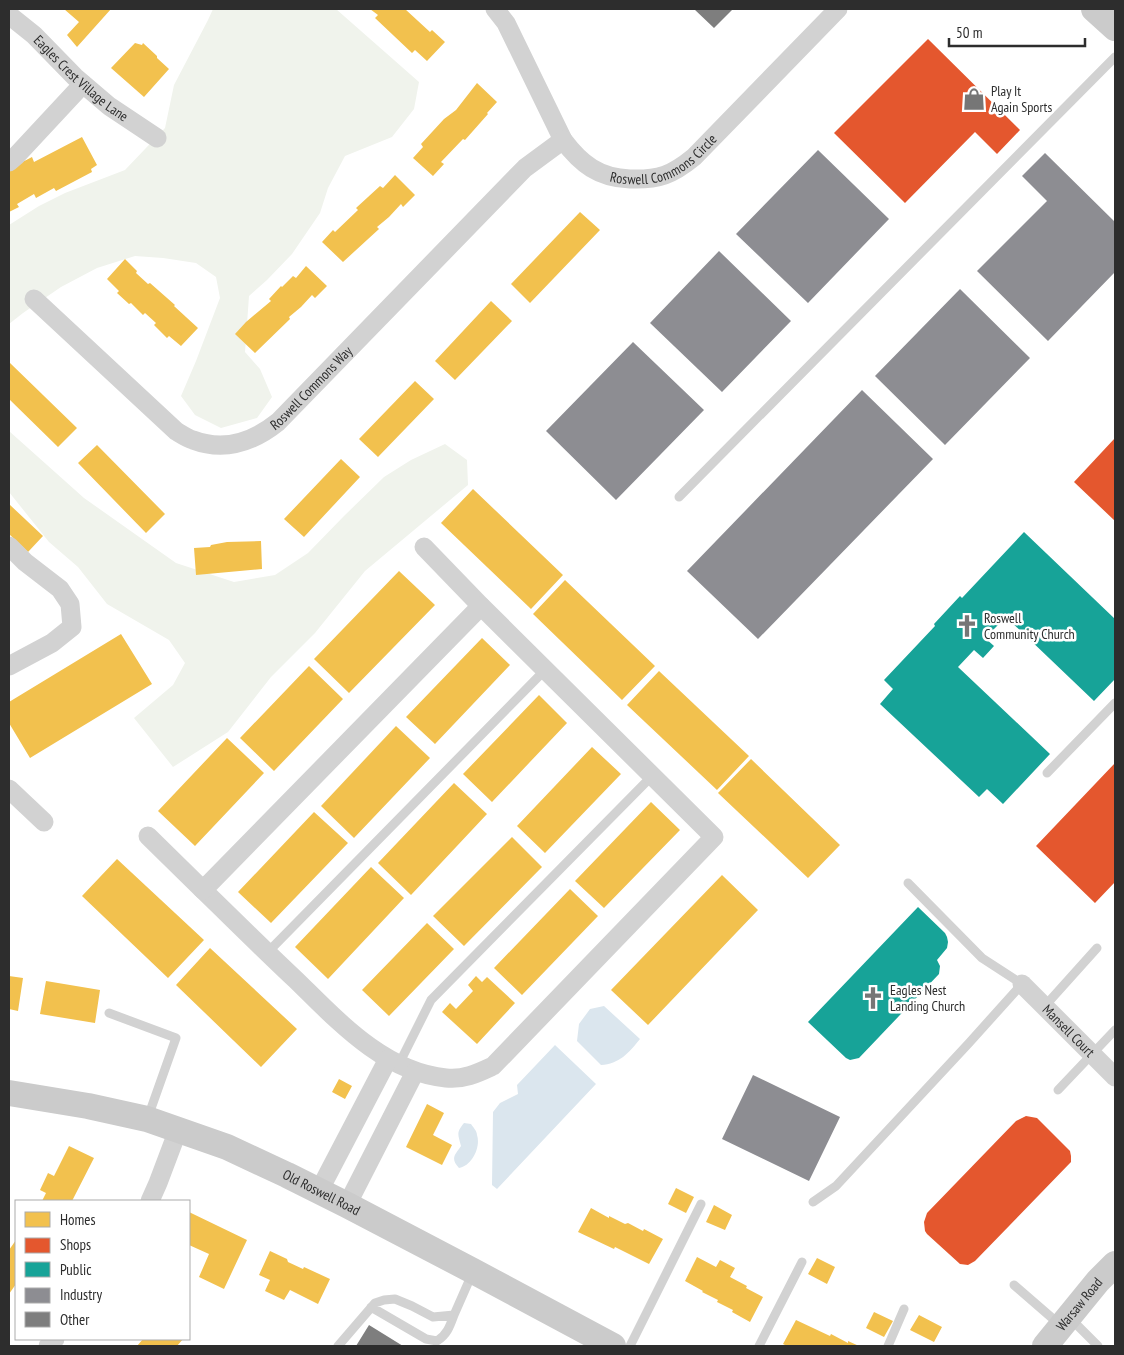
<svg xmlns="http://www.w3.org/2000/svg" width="1124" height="1355" font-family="'PT Sans Narrow',sans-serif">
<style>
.green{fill:#f0f3ec}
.water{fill:#dbe6ee}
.homes{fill:#f2c14e}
.shops{fill:#e4572e}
.public{fill:#17a398}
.industry{fill:#8d8d92}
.building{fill:#7e7e7e}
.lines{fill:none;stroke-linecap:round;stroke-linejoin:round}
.lane{stroke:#d2d2d2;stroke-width:9}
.street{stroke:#d2d2d2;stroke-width:19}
.secondary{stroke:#cbcbcb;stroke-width:26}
.labels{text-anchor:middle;stroke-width:5;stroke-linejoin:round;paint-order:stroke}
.street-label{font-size:14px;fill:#2d2d2d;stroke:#fff}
.poi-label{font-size:14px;fill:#2d2d2d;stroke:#fff;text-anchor:start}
</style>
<rect width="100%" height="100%" fill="#fff"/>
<!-- green -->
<path class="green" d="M213,9H336L419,82L414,109L392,137L345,156L328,188L320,213L292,254L267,280L249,296L245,352L260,369L272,397L257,418L221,428L195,415L181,396L196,361L220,298L216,277L196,263L163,258L135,256L97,268L61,287L23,313L9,324V225L39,206L65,193L125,170L165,128L174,85L208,20Z
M9,431L84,498L176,563L234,582L275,575L308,553L344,516L384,477L411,460L445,444L467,460L468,485L365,571L315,633L271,677L228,732L173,767L134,718L173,685L185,663L169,640L107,604L78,567L49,542L9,492Z"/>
<!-- water -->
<path class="water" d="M604,1006L640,1039C629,1053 619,1064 601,1065L577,1041L579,1024L590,1009Z
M555,1045L596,1084L497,1189L492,1185L493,1112L500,1103L518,1094L517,1085Z
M464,1123L471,1124C473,1127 477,1131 477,1135C481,1147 472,1166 459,1168C450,1158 455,1155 461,1146C458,1134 456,1133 464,1123Z"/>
<!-- homes -->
<path class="homes" d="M64,9H111L77,47L67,35L79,22Z
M370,9H405L430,32L432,30L445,42L427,61L415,50L412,53L375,18L378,15Z
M135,43L142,45L143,43L157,56V58L169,69L144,97L111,68Z
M477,83L497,102L487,113L488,114L465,140L463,139L441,162L444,164L433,176L413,158L423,147L421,144L444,119L456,110Z
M82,137L97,165L91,169L92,172L56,191L54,188L36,198L34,194L17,204L19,207L9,212V169L32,157L34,162Z
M395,175L415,195L403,207L401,204L389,217L377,227L379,229L343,262L322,242L333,230L335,232L358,210L356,208L380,186L383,188Z
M580,212L600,230L530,303L511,284Z
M125,259L137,271L136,273L148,284L150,283L175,305L174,306L198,328L181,346L169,336L167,338L154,325L156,323L145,313L143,315L131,303L129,304L117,293L119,291L107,279Z
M306,266L327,286L315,298L312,295L301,307L289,317L290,319L255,353L235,334L246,322L271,301L269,299L281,286L282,287L293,276L296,278Z
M491,301L512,321L455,380L435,361Z
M9,362L77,428L58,447L9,399Z
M415,381L434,399L378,457L359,439Z
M97,445L165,514L146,533L78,463Z
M341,459L360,477L304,537L284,519Z
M473,489L563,575L531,609L441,523Z
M9,504L43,536L28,552L9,534Z
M261,541L262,569L196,575L194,548L210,547L211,545L227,542Z
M399,571L435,605L349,693L314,659Z
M565,580L655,666L622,700L533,614Z
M121,634L152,684L30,758L9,723V702Z
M482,638L510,665L435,744L406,717Z
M309,666L343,699L274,771L240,738Z
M659,671L749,756L717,790L627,705Z
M539,695L567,723L492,802L463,774Z
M396,726L430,758L354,838L321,806Z
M227,738L264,773L195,846L158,811Z
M592,747L621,774L545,853L517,826Z
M751,759L840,845L808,878L718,793Z
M454,783L487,814L411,895L378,863Z
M651,802L680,830L604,908L575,881Z
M314,812L348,843L271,923L238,892Z
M512,837L542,867L464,946L433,916Z
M117,859L204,940L168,978L82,896Z
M371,867L404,898L328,979L295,947Z
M722,875L758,910L648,1025L611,990Z
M570,889L598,916L522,995L494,968Z
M427,923L454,949L389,1016L362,990Z
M210,948L297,1029L261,1067L176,985Z
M9,976L23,978L18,1011L9,1009Z
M476,976L482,982L487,977L515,1003L477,1044L442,1012L450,1003L456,1009L473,991L468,985Z
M46,981L100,990L95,1023L40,1014Z
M339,1079L352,1086L345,1099L332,1092Z
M427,1104L444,1113L433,1135L452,1145L442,1165L406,1147Z
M69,1146L94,1158L72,1201H42L46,1193L40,1190L48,1173L54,1176Z
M676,1188L694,1197L686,1213L668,1204Z
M714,1205L732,1215L725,1230L706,1222Z
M591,1208L609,1218V1216L625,1224L628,1223L643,1231L644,1229L663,1239L649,1264L615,1247L614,1249L578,1232Z
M189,1212L247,1240L224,1289L199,1277L209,1254L189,1245Z
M16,1240V1284L9,1294V1250Z
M270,1251L287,1259L288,1262L303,1269L304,1267L330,1279L318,1304L290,1290L284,1300L265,1291L270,1280L259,1275Z
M697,1257L716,1267L720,1260L735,1268L730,1277L747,1286L746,1288L763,1297L750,1322L732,1312L733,1310L717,1302L718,1300L702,1292L703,1291L685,1281Z
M817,1258L835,1267L827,1284L808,1274Z
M874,1312L893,1321L884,1337L866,1328Z
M919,1315L942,1327L934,1342L910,1330Z
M796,1320L830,1336L831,1334L848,1343V1341L859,1346H787L783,1344Z
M143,1339H183L177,1346H137Z"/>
<!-- shops -->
<path class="shops" d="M928,39L1020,130L997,154L975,132L905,203L834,133Z
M1115,438V521L1074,482Z
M1115,763V882L1095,903L1036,846Z
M1026,1116L1037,1118L1070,1151L1071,1156V1162L975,1261L968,1265L960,1264L927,1234L925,1231L924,1222L927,1213L1016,1121Z"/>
<!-- public -->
<path class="public" d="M1024,532L1115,619V679L1094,701L1006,617L985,638L994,646L983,658L974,650L958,667L1050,754L1003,804L987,789L979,797L880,704L893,689L884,680L935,626L934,624L960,596L962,598Z
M918,907L945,933L947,937L948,942L947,948L937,960L940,966L939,974L859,1058L850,1060L846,1058L808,1022Z"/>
<!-- industry -->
<path class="industry" d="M818,150L889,219L808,303L736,234Z
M1045,153L1115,222V272L1048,341L977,271L1047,201L1022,176Z
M719,251L791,321L722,392L650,323Z
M960,289L1030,358L945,445L875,376Z
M633,342L704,410L616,500L546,431Z
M862,390L933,459L758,639L687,571Z
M753,1075L840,1117L809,1181L722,1139Z"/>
<!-- building -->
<path class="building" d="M694,9H733L714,28Z
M369,1325L403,1346H356Z"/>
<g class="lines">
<!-- lane -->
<path class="lane" d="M679,497L1115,57
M1047,773L1115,703
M267,953L545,670
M1044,1007L1097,948
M109,1013L176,1038L148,1117
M399,1064L431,1000L652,776
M1058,1090L1115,1030
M813,1202L836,1186L969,1043L1022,984L982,958L908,883
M1014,1285L1059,1324
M371,1307L426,1339L437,1341C447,1335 450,1326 454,1315
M1070,1318L1098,1346
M338,1346L375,1303L384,1300L395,1299L412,1306L433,1317L454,1315L472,1274
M630,1346L701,1204
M759,1346L802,1262
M888,1346L904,1309"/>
<!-- street -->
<g class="street">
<path id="s1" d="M495,9L506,23L563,140C581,164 599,178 630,179C659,180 672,175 694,157L838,9"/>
<path id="s2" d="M9,15L34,35L75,77L109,106L157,138"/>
<path d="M9,162L16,156L83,84"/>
<path id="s3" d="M34,299L176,431C181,434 187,438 193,440C225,452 253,442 278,422L525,168L563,140"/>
<path d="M9,546L25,562L60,589L70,604L72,627L52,643L9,666"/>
<path d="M424,547L481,606"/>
<path d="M481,606L714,837L493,1066C478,1073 464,1080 446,1078C384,1072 338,1021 296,980C265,951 234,920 203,890Z"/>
<path d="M9,789L44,822"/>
<path d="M148,836L203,890"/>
<path id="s4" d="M1022,984L1115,1077"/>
<path d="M319,1191L388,1059"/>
<path d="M150,1201L158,1183L178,1130"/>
<path d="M347,1205L415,1072"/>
<path d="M48,1346L55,1339"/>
</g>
<!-- secondary -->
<g class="secondary">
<path d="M1094,9L1115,28"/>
<path id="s5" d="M9,1093L88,1106L147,1119L227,1147L287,1175L347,1205L473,1271L613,1346"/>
<path id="s6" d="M1045,1346L1098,1281L1115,1264"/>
</g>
</g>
<!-- icons -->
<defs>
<symbol id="shop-bare" viewBox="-9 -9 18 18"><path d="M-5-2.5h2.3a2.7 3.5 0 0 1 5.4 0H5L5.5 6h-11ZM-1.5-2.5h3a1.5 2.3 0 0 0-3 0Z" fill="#767676" stroke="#fff" stroke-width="2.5" paint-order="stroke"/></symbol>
<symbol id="church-bare" viewBox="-9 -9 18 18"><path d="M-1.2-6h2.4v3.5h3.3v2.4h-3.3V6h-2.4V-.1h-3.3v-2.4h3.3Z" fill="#767676" stroke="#fff" stroke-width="2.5" paint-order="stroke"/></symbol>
</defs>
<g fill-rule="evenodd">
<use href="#shop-bare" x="958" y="83" width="32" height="32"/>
<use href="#church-bare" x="951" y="610" width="32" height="32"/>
<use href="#church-bare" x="857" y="982" width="32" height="32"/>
</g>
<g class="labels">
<!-- street labels -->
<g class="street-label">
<text dy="5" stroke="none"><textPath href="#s2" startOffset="96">Eagles Crest Village Lane</textPath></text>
<text dy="5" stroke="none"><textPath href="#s1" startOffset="268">Roswell Commons Circle</textPath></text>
<text dy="5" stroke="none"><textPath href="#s3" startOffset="352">Roswell Commons Way</textPath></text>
<text dy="5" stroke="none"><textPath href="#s4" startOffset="66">Mansell Court</textPath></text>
<text dy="5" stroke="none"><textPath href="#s5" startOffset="330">Old Roswell Road</textPath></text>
<text dy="5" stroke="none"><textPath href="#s6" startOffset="54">Warsaw Road</textPath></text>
</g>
<!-- poi labels -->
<g class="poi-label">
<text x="991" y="96">Play It<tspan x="991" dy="16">Again Sports</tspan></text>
<text x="984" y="623">Roswell<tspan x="984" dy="16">Community Church</tspan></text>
<text x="890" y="995">Eagles Nest<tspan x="890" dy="16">Landing Church</tspan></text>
</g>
</g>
<!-- border -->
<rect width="1124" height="1355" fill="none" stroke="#2d2d2d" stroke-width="20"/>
<!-- legend -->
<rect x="15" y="1200" width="175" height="140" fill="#ffffff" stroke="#ababab"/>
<rect x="25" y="1212" width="25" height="15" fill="#f2c14e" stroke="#ababab"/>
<text x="60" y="1225" font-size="15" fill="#2d2d2d">Homes</text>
<rect x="25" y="1238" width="25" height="15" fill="#e4572e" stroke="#ababab"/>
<text x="60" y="1250" font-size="15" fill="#2d2d2d">Shops</text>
<rect x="25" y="1262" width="25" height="15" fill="#17a398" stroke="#ababab"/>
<text x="60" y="1275" font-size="15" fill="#2d2d2d">Public</text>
<rect x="25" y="1288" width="25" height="15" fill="#8d8d92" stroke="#ababab"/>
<text x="60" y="1300" font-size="15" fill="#2d2d2d">Industry</text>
<rect x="25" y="1312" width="25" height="15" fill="#7e7e7e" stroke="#ababab"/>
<text x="60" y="1325" font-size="15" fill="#2d2d2d">Other</text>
<!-- scale -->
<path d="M949 38v8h136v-8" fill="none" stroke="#2d2d2d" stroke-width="2.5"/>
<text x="956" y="38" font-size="15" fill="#2d2d2d" stroke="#ffffff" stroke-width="4" paint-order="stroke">50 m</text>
</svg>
